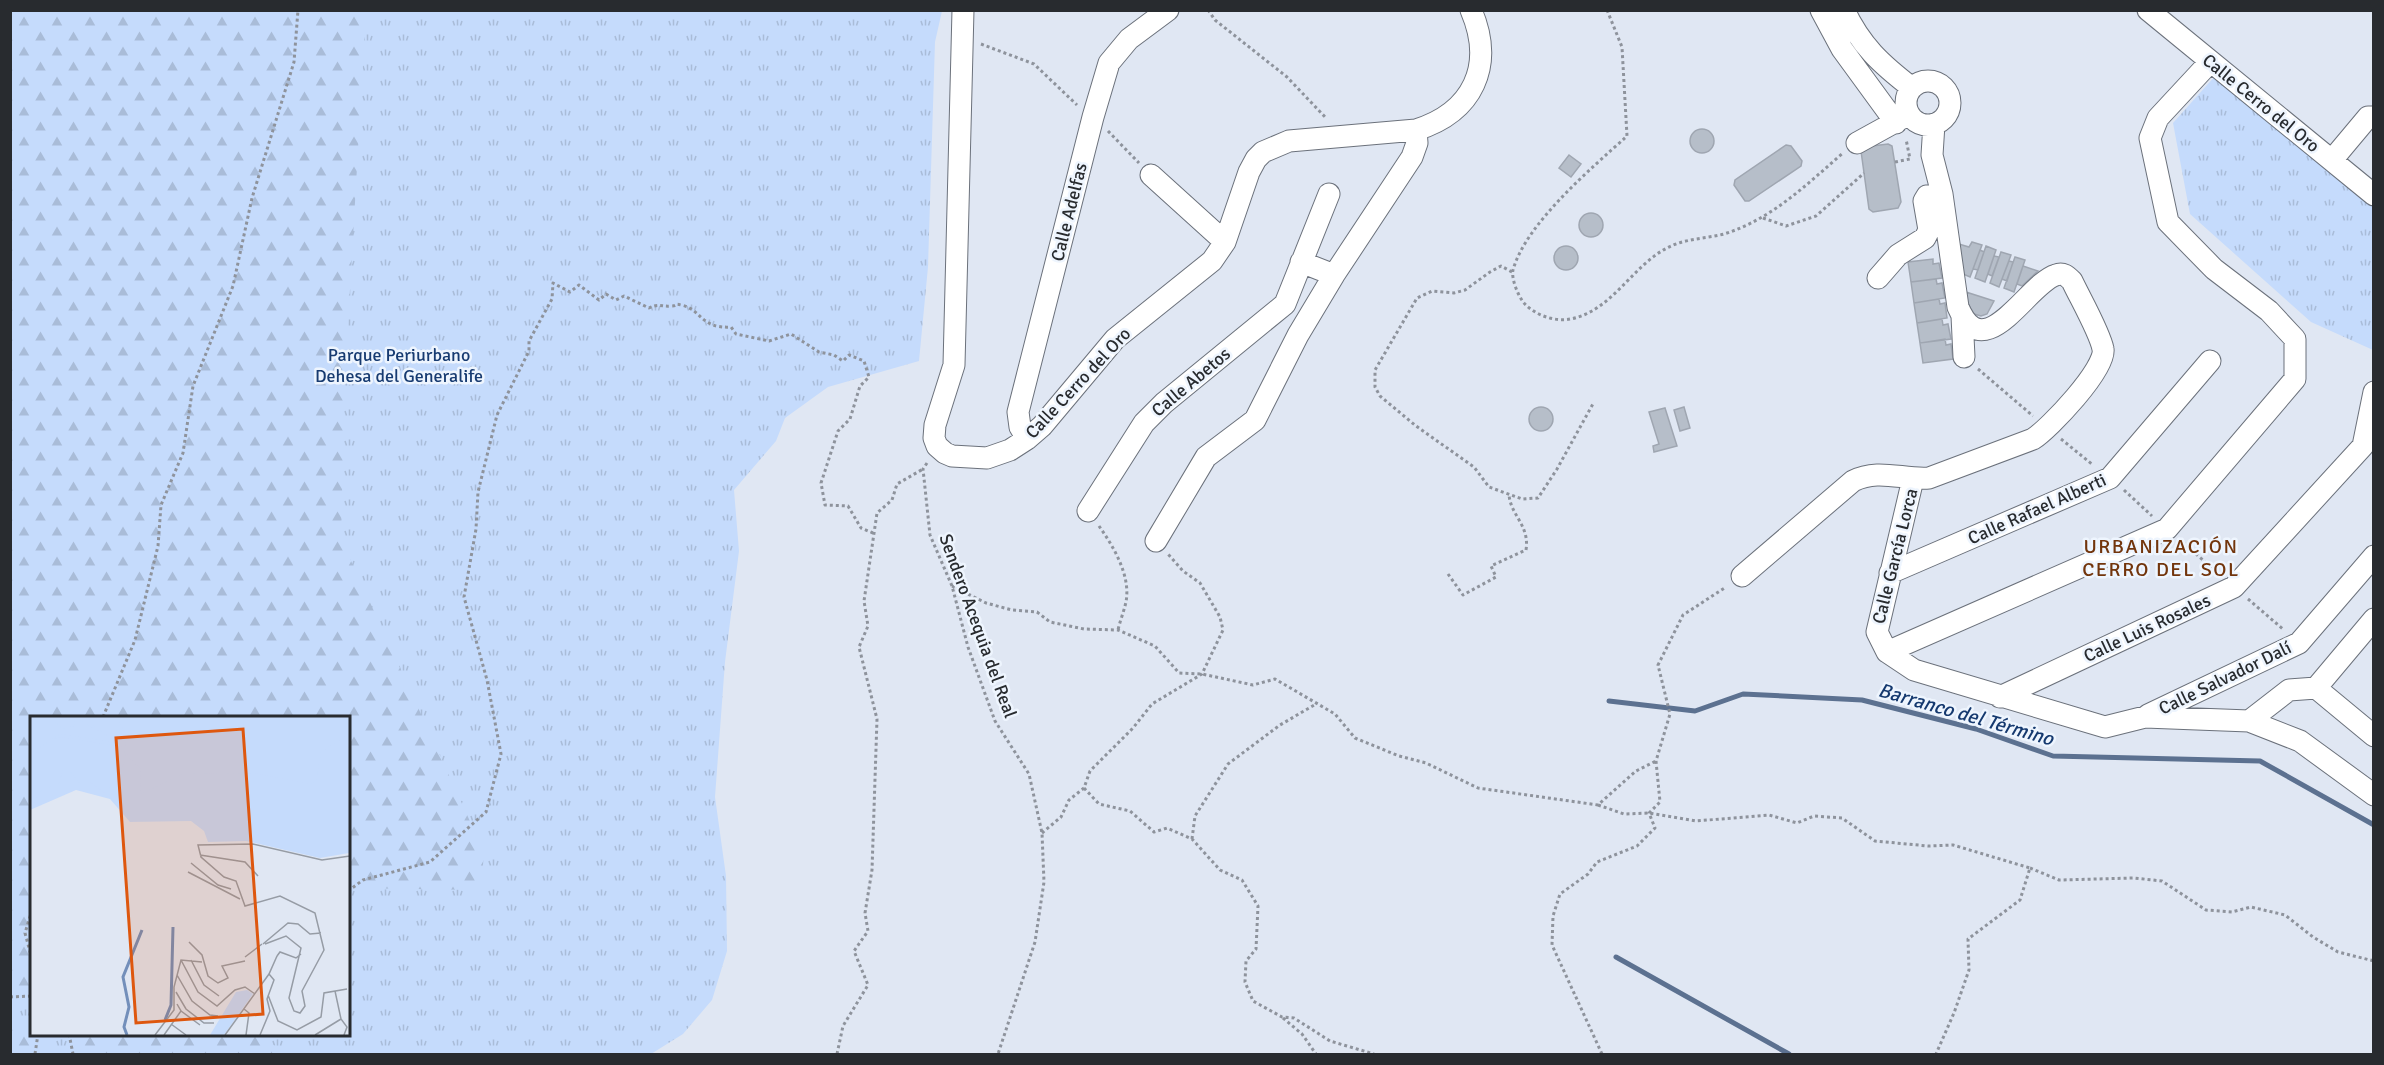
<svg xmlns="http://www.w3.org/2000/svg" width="2384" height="1065" font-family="Signika,sans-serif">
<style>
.grass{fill:url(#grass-tufts);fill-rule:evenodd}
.forest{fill:url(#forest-firs)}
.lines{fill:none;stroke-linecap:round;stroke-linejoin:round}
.stream{stroke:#5c7190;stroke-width:5}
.building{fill:#b6bec9;stroke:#9fa6b1;stroke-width:1.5}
.minor-casing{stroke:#6b717b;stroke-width:23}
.path{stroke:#8e939c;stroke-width:3;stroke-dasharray:3 3;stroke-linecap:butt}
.minor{stroke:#fff;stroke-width:21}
.labels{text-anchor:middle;stroke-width:5;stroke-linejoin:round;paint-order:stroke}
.street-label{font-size:18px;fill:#282b2f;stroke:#eef5fe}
.park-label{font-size:18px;fill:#173b71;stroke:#eef5fe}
.neighbourhood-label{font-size:20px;letter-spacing:1.5px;fill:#72350c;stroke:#eef5fe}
.water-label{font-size:20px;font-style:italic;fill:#15396f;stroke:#eef5fe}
.inset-river{fill:none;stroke:#738fba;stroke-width:3}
.inset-road{fill:none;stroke:#969ca5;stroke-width:1.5}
.view{fill:#de570e;fill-opacity:0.15;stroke:#de570e;stroke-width:3}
.inset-edge{fill:none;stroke:#282b2f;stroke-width:3}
</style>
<defs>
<pattern id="grass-tufts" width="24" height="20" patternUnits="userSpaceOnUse" patternTransform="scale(1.5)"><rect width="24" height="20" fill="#c5dbfc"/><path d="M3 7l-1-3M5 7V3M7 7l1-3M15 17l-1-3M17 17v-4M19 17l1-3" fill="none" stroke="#a9bcd8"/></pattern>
<pattern id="forest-firs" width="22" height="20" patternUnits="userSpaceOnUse" patternTransform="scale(1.5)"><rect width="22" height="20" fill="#c5dbfc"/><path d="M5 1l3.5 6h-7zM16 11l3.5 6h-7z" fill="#a9bcd8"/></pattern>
</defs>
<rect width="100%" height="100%" fill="#e0e7f3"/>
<!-- grass -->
<path class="grass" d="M10,11H942L935,42L928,267L919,361L828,387L785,418L776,441L734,490L739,551L725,662L715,797L726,876L727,951L712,1000L683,1034L651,1054H11ZM32,717H348V1034H32Z
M2216,75L2373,204V350L2311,322L2190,214L2173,123Z"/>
<!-- forest -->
<path class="forest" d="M11,10L366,11L345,376L341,539L484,852L481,890L348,888V717H32L31,987L11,989Z
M11,1012L27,1020L33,1039L28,1054H11Z
M80,1034H254L289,1054H82Z"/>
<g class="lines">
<!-- stream -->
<path class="stream" d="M1609,701L1695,711L1743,694L1862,700L1976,729L2053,756L2260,761L2374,825
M1616,957L1789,1054"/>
</g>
<!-- building -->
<path class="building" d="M1690 141a12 12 0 1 1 24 0a12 12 0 1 1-24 0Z
M1888,144L1892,146L1901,202L1898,208L1873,212L1869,209L1861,151L1864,147Z
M1786,145L1791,146L1802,161L1801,166L1749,201H1745L1734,185L1735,180Z
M1569,155L1581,164L1571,177L1559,168Z
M1579 225a12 12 0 1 1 24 0a12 12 0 1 1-24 0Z
M1972,242L1982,245L1970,277L1963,274L1959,244L1969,247Z
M1986,246L1996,250L1985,282L1975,278Z
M1554 258a12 12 0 1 1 24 0a12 12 0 1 1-24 0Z
M1980,250L1984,252L1978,270L1973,269Z
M2001,252L2011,255L1999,287L1990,283Z
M1994,256L1999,257L1992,276L1988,274Z
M2015,257L2025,260L2014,292L2004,288Z
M1933,259V264L1939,263L1942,278L1911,282L1908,262Z
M2009,261L2013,262L2007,281L2002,279Z
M2023,266L2038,271L2022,286L2017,284Z
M1936,279L1937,284L1942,283L1945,298L1914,303L1911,282Z
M1966,292L1994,301L1987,314L1981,316L1974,314L1968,304Z
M1939,299L1940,304L1945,303L1947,318L1917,323L1914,303Z
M1942,319L1943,325L1948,324L1951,339L1920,343L1917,323Z
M1945,339L1946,345L1951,344L1953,359L1923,363L1920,343Z
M1684,407L1690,428L1680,431L1674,410Z
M1529 419a12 12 0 1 1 24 0a12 12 0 1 1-24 0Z
M1665,408L1677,446L1654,452L1653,446L1659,444L1649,412Z"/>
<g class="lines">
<defs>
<path id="minor" d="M963,10L954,365L935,425L934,438L937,446L945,453L952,456L987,458L1010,450L1027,439L1042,426L1115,339L1212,261L1225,242L1249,172L1256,159L1263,152L1289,141L1416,130C1473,112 1495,66 1471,10
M1821,10L1842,49L1896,123
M1844,10C1861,46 1881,64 1912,88
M2148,10L2374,195
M1906 103a22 22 0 1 1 44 0a22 22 0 1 1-44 0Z
M1857,143L1906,116
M2332,160L2368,117H2374
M1151,175L1225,242
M1301,262L1334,275
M1878,278L1898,255L1925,238L1929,230L1924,201L1927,196L1942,194
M1962,316L1964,357
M1027,439L1020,427L1018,412L1093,117L1109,63L1129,39L1168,10
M1913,479L1877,632L1887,652L1914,670L2105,727L2145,717L2249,721L2300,741L2374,795
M1088,511L1144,423L1164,403L1285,304L1329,194
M1156,541L1206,457L1255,420L1298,335L1334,275L1412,157L1417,143L1416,130
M1890,573L2110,478L2210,361
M1742,576L1853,481C1878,468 1903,480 1929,478L2033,439C2049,429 2107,368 2103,349C2100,333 2080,298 2072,281C2067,276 2063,272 2056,275C2028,283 1984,370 1958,307L1942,194L1932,155L1934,124
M1887,652L2167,529L2295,379V339L2269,311L2214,269L2168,222L2150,138L2158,118L2210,62
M2316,688L2374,619
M2000,697L2234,587L2363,446L2374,392
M2148,715L2299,643L2374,556
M2249,721L2289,690L2316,688L2374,736"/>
</defs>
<!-- minor casing -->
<use href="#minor" class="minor-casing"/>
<!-- path -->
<path class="path" d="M1208,10L1215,20L1287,77L1326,118
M1607,10L1622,47L1627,136C1592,168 1526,223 1513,270C1511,278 1518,296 1524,303C1535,315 1554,322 1570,319C1611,312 1632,266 1667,248C1686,238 1705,239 1724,234C1772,219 1806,185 1843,153
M981,44L1034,64L1077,105
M1108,131L1139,163
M1895,162L1910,159L1906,139
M1763,218L1786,226L1816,216L1864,173
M1512,272L1501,266L1490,272L1465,290L1454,293L1432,291L1417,298L1375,370V387L1380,396L1416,426L1474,467L1489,487L1522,499L1538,498L1557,469L1594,402
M1978,369L2033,416
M2061,439L2093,465
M927,463L923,469L930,535L952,586L968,647L995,721L1029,774L1042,833L1044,882L1035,942L998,1054
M2124,490L2152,516
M1099,526C1113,546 1131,575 1126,602C1124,611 1120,621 1118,630
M2182,542L2218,573
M1448,574L1463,595L1496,577L1491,566L1526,550C1530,525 1510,515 1509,494
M952,586L986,603L1012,610L1037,612L1050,622L1084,629L1118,630L1155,646L1179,673L1202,674L1253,685L1275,679L1335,714L1355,738L1399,756L1426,763L1478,788L1598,805L1636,771L1656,761
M2248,599L2284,630
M103,717L135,640L158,546L161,505L183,453L193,386L233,286L252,198L294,62L298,10
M1084,788L1099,804L1130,811L1154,832L1167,828L1192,839L1220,870L1242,880L1258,906L1256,949L1246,961L1245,982L1253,1001L1282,1017L1294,1018L1330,1041L1374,1054
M1598,805L1624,814L1649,813L1696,821L1769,815L1797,823L1814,816L1842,818L1875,841L1928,846L1953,845L2030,868L2020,900L1968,939L1969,970L1954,1013L1936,1054
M1042,833L1061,817L1069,800L1084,788L1090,771L1133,728L1152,704L1202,674L1223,630L1220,617L1200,583L1183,571L1168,554
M1192,839L1195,816L1228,764L1280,725L1316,704
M2030,868L2059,880L2134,878L2162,881L2206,910L2232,912L2251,907L2285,915L2313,937L2338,952L2374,961
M348,891L363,880L430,862L486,812L501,754L487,680L464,597L476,529L478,492L497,415L529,351V341L552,299L553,283L570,292L579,285L599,300L606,294L616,300L624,296L649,308C660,303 661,307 671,306C679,306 673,303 681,305C702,309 700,329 731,327L736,334L769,341L791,334L819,352L834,355L843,361L849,355L864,361L869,377L860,386L850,419L838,431L821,483L825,505L848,506L861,528L873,533
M32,910L25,933L32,959
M10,997L32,996
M1283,1018L1302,1034L1316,1054
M69,1034L73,1054
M35,1054L38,1034
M837,1054L843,1026L868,985L854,951L868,931L865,913L872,870L877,719L859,647L868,626L864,601L877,513L892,500L897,484L923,469
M1602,1054L1552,945L1553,916L1560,894L1588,874L1597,862L1637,846L1655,828L1649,813L1660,802L1656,761L1670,714L1658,665L1683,615L1726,587"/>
<!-- minor -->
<use href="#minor" class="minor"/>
</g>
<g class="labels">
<!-- street labels -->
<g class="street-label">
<text transform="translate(2261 103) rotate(39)" y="6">Calle Cerro del Oro</text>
<text transform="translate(1069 212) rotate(-76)" y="6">Calle Adelfas</text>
<text transform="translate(1191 382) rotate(-40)" y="6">Calle Abetos</text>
<text transform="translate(1078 383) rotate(-47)" y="6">Calle Cerro del Oro</text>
<text transform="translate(2037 509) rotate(-24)" y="6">Calle Rafael Alberti</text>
<text transform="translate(1895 556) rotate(-76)" y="6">Calle García Lorca</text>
<text transform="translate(978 626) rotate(70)" y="6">Sendero Acequia del Real</text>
<text transform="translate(2147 628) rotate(-25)" y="6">Calle Luis Rosales</text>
<text transform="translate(2225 678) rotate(-26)" y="6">Calle Salvador Dalí</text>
</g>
<!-- park labels -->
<g class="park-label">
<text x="399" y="361">Parque Periurbano<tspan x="399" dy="21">Dehesa del Generalife</tspan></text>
</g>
<!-- neighbourhood labels -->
<g class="neighbourhood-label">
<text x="2161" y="553">URBANIZACIÓN<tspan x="2161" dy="23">CERRO DEL SOL</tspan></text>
</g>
<!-- water labels -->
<g class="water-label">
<text transform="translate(1966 714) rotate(16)" y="7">Barranco del Término</text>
</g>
</g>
<!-- overview -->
<g transform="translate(30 716)">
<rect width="320" height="320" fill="#e0e7f3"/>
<path d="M0,0H319V137L290,142L216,125L178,126L174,115L161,105L100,106L80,83L46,74L0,94ZM217,274L223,278L194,319H180L206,276Z" fill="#c5dbfc"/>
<path d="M0,0H25V6L33,13L44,10L45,2L91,27L30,18L6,34L0,31ZM42,0H89L92,25H85L57,5ZM90,0H319V18L291,36L286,66L279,68L224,57L152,58L111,78L110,52L98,41ZM32,21L94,31L96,44L76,78L60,66L51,69L39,54H33L29,67L11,75L0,93V35L10,37L20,24Z" fill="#c5dbfc"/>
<path class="inset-river" d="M135,304L141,289L143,211M97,319L94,311L99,291L93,261L112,214"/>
<path class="inset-road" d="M170,139L215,146L228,160M161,147L188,169L201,173M158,156L210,183M159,226L172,239L178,260L188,267L198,262L192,250L215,245M233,228L258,207L268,208L280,218L291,217M235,228L256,220L271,232L259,282L264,295L270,297L275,290L272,275L294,234L285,197L250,180L215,190L206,165L194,161L171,141L168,129L223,128L292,144L320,140M247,240L250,236L266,242L271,238M215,241L232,228M151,244L168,276L187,290L205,274L215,271L225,278M161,244L174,269L189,280M147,259L162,285L180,299L188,300M305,275L311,303L317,311L314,319M146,276L156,293L174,307H184M238,279L248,305L267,314L291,301L294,277L317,273M214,293L219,297L216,319M151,295L170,309M141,308L156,319M125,319L144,294V271L151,244L172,246M134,319L151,295L147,288M195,319L239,258L247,240M230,319L240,295L237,283L244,264L239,258M285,319L311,303"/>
<path class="view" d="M213,13L233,298L106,307L86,22Z"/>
<rect width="320" height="320" class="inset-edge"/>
</g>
<!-- border -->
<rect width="2384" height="1065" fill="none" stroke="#282b2f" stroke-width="24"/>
</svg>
